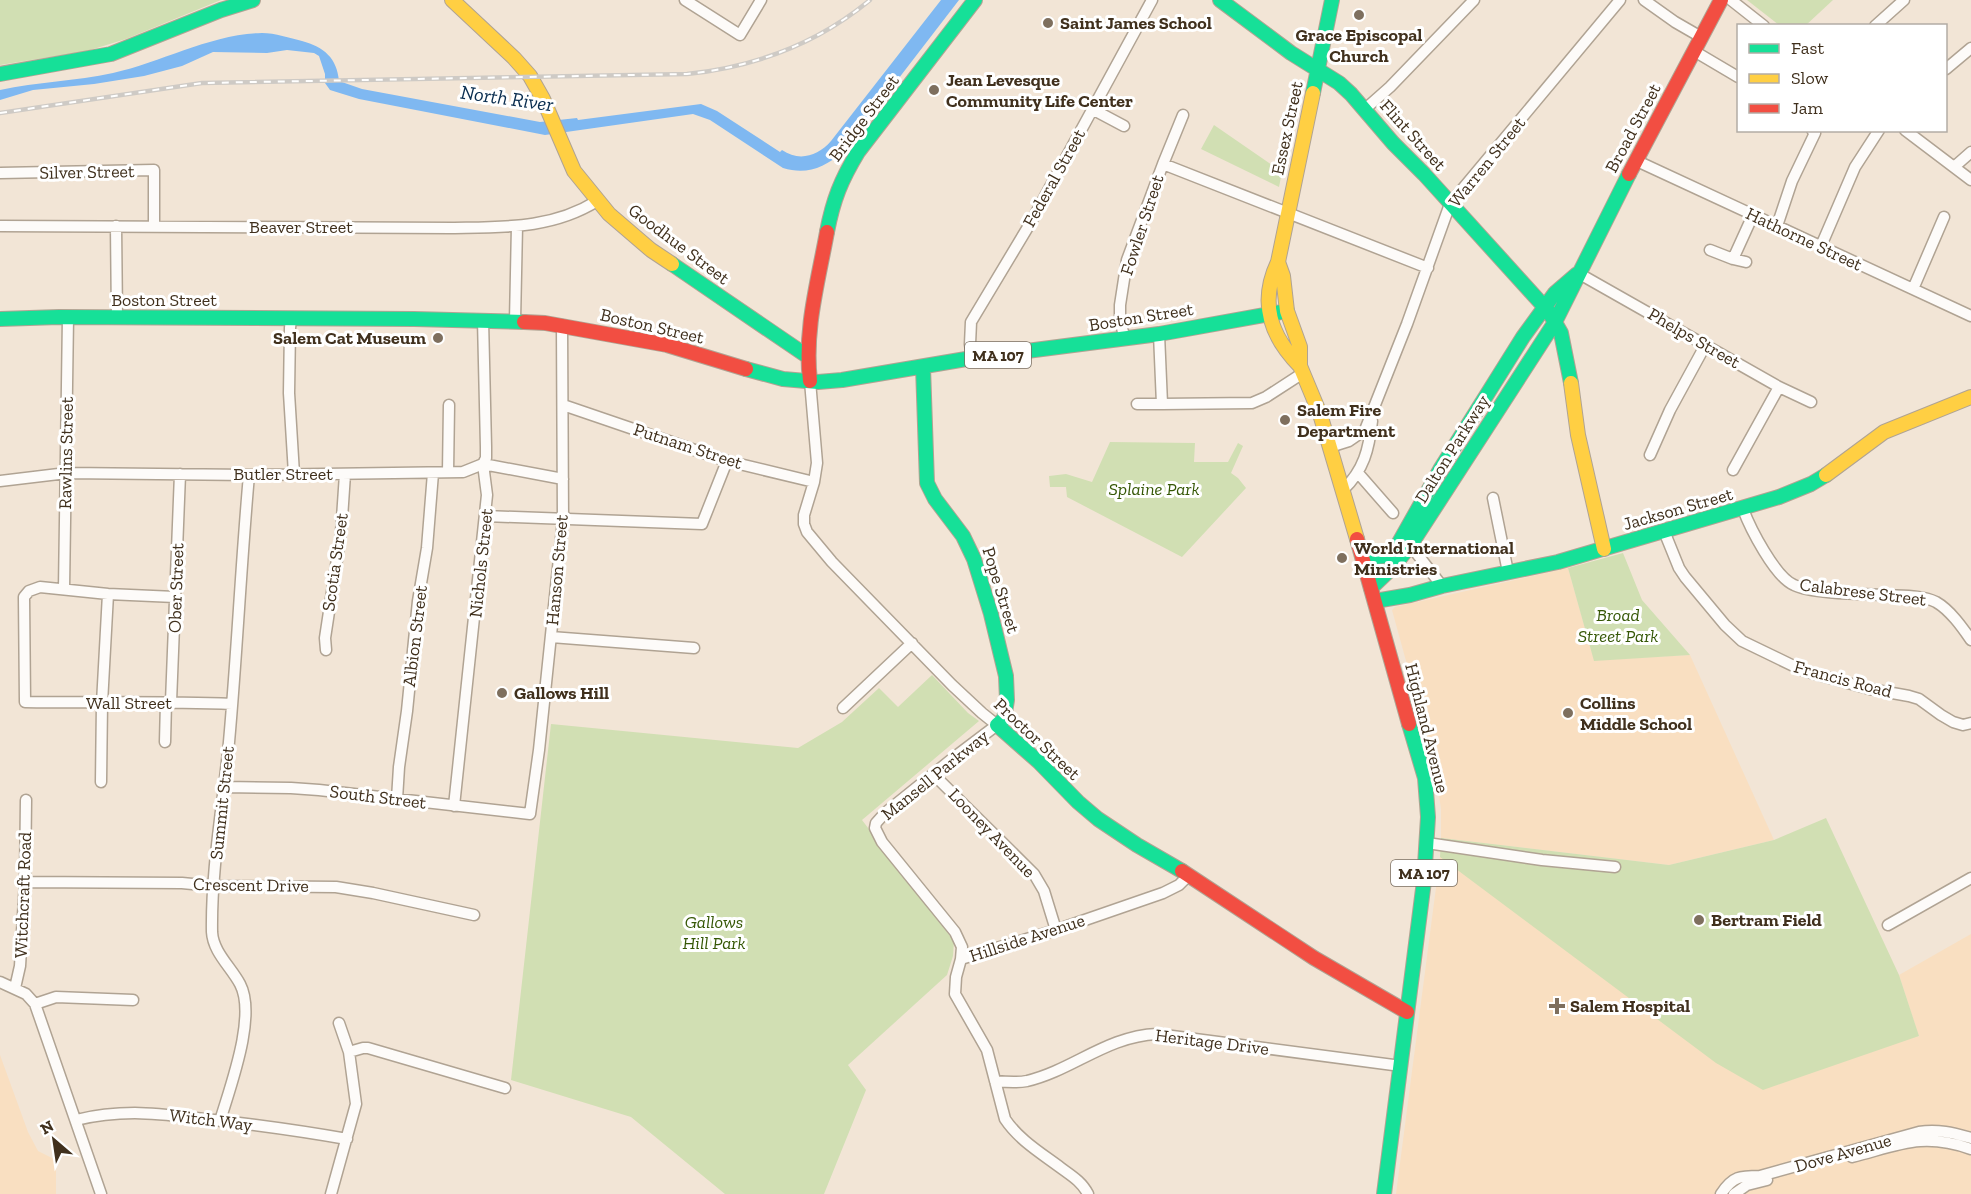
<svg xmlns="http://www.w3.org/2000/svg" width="1971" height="1194" font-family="'Zilla Slab',serif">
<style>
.built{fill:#f9dfc1}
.green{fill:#d1dfb3}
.water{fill:#7fb8f1}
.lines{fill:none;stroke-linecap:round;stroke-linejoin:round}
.street-casing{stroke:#b0a393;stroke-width:13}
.fast-casing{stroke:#b0a393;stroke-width:16}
.slow-casing{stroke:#b0a393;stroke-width:16}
.jam-casing{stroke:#b0a393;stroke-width:16}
.street{stroke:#fdfbf9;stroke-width:10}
.fast{stroke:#16e098;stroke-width:14}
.slow{stroke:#ffcf43;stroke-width:14}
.jam{stroke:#f24e42;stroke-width:14}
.rail-casing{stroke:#cecac5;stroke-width:4.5}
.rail{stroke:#fff;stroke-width:2;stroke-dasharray:7;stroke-linecap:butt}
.poi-dot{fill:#7e6f5e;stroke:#fff;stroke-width:2}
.labels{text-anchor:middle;stroke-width:6;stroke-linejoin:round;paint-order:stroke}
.shield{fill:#fff;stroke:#796e61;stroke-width:1.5}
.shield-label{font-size:16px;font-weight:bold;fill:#40301d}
.poi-label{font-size:18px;font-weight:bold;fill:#40301d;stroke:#fff;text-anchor:start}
.street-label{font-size:18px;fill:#40301d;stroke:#fff}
.park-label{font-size:18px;font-style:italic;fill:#355705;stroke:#fff}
.water-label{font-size:20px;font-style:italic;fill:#092d4f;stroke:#fff}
</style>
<rect width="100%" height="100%" fill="#f2e5d6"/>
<!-- built -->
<path class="built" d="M1568,568L1594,660L1690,655L1774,840L1669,865L1441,838V809L1435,766L1392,610L1395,607Z
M1440,857L1637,880L1919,1037L1899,975L1971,934V1194H1396Z
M0,1055L28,1132L38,1151L56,1160V1194H0Z"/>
<!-- green -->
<path class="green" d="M0,0H221L126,39L87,51L0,65Z
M1747,0H1833L1805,26L1779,25Z
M1214,125L1282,172L1279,187L1201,149Z
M1110,442L1195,443L1194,462H1228L1238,443L1243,446L1231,473L1238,478L1246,488L1182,557L1067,497L1066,487H1050L1049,476L1066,474L1092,482Z
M1623,553L1642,600L1690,655L1594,661L1568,568Z
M932,675L968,713L979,721L862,820L954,941L953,956L947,975L848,1065L866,1090L824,1194H725L631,1117L511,1080L551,724L798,748L842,722L879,688L898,707Z
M1826,818L1899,975L1919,1036L1763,1090L1716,1063L1440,857L1441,838L1669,865L1774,840Z"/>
<!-- water -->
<path class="water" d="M941,0H959L842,152C825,168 806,175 783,168L710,120L693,114L545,135L359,99L330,90L325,83V74L319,56L314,53L287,50L267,53L213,52L182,66L144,76L94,84L33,90L0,100V90C37,82 76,81 113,73C162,62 211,34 262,33C275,33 290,38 302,41C324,47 337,58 339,81L362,89L540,122L577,118L578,120L701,104L717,111L780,152L782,150C799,162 818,156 831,141Z"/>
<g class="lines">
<defs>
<path id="street" d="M685,0L740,35L761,0
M1644,0L1675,22L1701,37
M1731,0L1764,26
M1875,26L1904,0
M1694,51L1738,77
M1946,69L1971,48
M1092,109L1124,126
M1364,110L1390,87L1474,0
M1905,130L1971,180
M1637,161L1971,316
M1163,164L1428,268
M1954,167L1971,152
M0,173L154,170V226
M0,226L452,228C504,227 552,229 597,201
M116,226L117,318
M1777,226L1792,181L1815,133L1812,130
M1821,246L1855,167L1879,130
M1710,250L1733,259L1746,262
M1733,259L1753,215
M1578,273L1779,387L1811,402
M1913,289L1944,217
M291,319L290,328L289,393L294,474
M515,321L517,226
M1159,334L1162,404L1252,403L1266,397L1303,373
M1125,339L1120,321V305L1127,260L1163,164L1183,115
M972,358L970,344L971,322L1031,222L1152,0
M810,381L817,463L814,482L804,515V524L807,532L832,562L952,685L982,713L997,725L952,759L885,813L876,823L875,828L882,842L955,932L962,947L961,959
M1137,404H1162
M563,405L727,461L814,482
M1330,447L1349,441L1365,430L1407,324L1450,204L1620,0
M1650,455L1670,410L1706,344
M1733,470L1779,387
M448,472L449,405
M1358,473L1393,513
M0,481L67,473L249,475L463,472L483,464L563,479
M1343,490C1364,470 1369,449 1372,421
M1493,498L1508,572
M1743,509C1750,528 1775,577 1794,585C1812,594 1864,594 1886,595C1902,596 1922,595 1936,602C1950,610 1962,627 1971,640
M485,516L702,524L727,461
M1664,531L1679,568L1685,577L1725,625L1742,641L1804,671L1870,689L1909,696L1919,699L1941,715L1953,722L1963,725L1971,723
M1407,541L1442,586
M64,589L68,317
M175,597L108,594L40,587L29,591L24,597L25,702C94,703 163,701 232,704
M551,637L694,648
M326,650L325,638L341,533L345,474
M171,702L180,474
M843,708L912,643
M165,742L166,702
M933,774L1034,874L1044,891L1056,930
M101,782L102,703L108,594
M224,787L291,788L319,790L530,814L539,750L563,520L562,325
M397,799L399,767L407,711L418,601L427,548L433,473
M454,806L487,495L483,464L486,458V447L483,320
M1427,843L1542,860L1615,867
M25,882L182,883L213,886L336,887L373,893L474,915
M1888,925L1971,878
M0,982L26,994L35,1004L101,1194
M15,988L20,966L25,882L26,800
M35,1004L56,997L133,1000
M349,1052L363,1048H368L505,1088
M995,1081C1005,1082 1017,1083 1027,1081C1073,1070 1107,1036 1157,1034L1401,1066
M76,1120C125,1108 164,1114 214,1120C258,1125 302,1131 347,1139
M220,1121C230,1087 257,1016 240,984C231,967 213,952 212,932C211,869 223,805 229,742C237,653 241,564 249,475
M1852,1157C1899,1145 1922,1132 1971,1149
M331,1194L356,1104L349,1052L339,1023
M1088,1194C1082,1182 1072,1176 1061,1168C1041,1153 1019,1140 1005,1119L987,1050L955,994L956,977L961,959L1056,930L1163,893L1179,885L1189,875
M1721,1194C1733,1176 1740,1176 1760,1176L1919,1132C1938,1129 1953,1133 1971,1138
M1734,1194L1747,1185L1767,1180"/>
<path id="fast" d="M1220,0L1291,53L1339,83L1351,94L1393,143L1424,174L1549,312L1561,333L1571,383
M0,74L111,54L221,10L253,0
M1313,93L1332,0
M827,232C833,200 841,180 858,152L975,0
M672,264L807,356
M0,319L59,317L414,319L524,322
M923,367L927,483L935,499L963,536L974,559L991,614L1006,676L1007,700L1004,719L997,725L1039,762L1078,802L1098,819L1137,845L1182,871
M746,369L783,379L818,382L842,380L972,358L1159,334L1287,311
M1363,558L1386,556L1396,548L1441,468L1523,337L1555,293L1577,274
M1371,588L1392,568L1410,546L1555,322L1629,174
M1375,601L1410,595L1442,586L1558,562L1779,497L1811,484L1826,475
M1384,1194L1424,881L1428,817L1425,778L1409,724"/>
<path id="slow" d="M452,0L514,58L530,76L543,99L574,171L609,214L651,250L672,264
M1278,262L1283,276L1287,311L1300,347V366L1320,414L1357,539
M1300,366C1270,336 1259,302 1278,262L1313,93
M1571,383L1578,435L1604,549
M1826,475L1884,432L1971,397"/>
<path id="jam" d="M1629,174L1721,0
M524,322L545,323L667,345L746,369
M810,381C804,330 818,282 827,232
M1357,539L1409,724
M1182,871L1314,958L1407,1012"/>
</defs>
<!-- street casing -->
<use href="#street" class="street-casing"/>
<!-- fast casing -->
<use href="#fast" class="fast-casing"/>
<!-- slow casing -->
<use href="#slow" class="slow-casing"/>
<!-- jam casing -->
<use href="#jam" class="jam-casing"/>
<!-- street -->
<use href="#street" class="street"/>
<!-- fast -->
<use href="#fast" class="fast"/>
<!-- slow -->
<use href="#slow" class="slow"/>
<!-- jam -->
<use href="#jam" class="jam"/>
<defs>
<path id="rail" d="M0,113L202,83L687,74C754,67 817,44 870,0"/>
</defs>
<!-- rail casing -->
<use href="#rail" class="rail-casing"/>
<!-- rail -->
<use href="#rail" class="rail"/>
</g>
<!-- markers -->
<g class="poi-dot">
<circle cx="1359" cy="15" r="6"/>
<circle cx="1048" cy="23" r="6"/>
<circle cx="934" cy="90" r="6"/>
<circle cx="438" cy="338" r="6"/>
<circle cx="1285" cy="420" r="6"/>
<circle cx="1342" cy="558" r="6"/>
<circle cx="502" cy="693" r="6"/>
<circle cx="1568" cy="713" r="6"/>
<circle cx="1699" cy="920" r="6"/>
<path d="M1554 997h6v6h6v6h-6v6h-6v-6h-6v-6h6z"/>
</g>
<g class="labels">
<!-- shield labels -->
<g class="shield">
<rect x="965" y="342" width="66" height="26" rx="4.5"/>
<rect x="1391" y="860" width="66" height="26" rx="4.5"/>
</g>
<g class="shield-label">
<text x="998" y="361">MA 107</text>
<text x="1424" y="879">MA 107</text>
</g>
<!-- poi labels -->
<g class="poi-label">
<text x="1060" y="29">Saint James School</text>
<text x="1359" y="41" text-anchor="middle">Grace Episcopal<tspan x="1359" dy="21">Church</tspan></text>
<text x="946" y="86">Jean Levesque<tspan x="946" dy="21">Community Life Center</tspan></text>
<text x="426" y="344" text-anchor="end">Salem Cat Museum</text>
<text x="1297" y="416">Salem Fire<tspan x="1297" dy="21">Department</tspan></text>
<text x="1354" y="554">World International<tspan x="1354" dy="21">Ministries</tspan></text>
<text x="514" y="699">Gallows Hill</text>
<text x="1580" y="709">Collins<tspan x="1580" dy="21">Middle School</tspan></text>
<text x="1711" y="926">Bertram Field</text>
<text x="1570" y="1012">Salem Hospital</text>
</g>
<!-- street labels -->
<g class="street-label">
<text transform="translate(864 118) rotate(-53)" y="6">Bridge Street</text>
<text transform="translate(1287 128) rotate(-78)" y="6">Essex Street</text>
<text transform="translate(1633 128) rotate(-62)" y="6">Broad Street</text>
<text transform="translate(1413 135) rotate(48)" y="6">Flint Street</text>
<text transform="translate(1487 162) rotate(-51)" y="6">Warren Street</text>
<text transform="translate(87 172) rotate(-1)" y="6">Silver Street</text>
<text transform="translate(1054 178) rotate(-61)" y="6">Federal Street</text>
<text transform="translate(1142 225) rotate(-72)" y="6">Fowler Street</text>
<text x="301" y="233">Beaver Street</text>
<text transform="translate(1804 239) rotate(25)" y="6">Hathorne Street</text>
<text transform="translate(679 244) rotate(37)" y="6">Goodhue Street</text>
<text x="164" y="306">Boston Street</text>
<text transform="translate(1141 317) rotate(-9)" y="6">Boston Street</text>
<text transform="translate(652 326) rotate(13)" y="6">Boston Street</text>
<text transform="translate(1694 338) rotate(30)" y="6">Phelps Street</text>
<text transform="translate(688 446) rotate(18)" y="6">Putnam Street</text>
<text transform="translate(1452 449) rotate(-58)" y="6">Dalton Parkway</text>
<text transform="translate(66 453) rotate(-89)" y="6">Rawlins Street</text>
<text x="283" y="480">Butler Street</text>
<text transform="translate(1678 509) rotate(-16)" y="6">Jackson Street</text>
<text transform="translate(335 562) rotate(-82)" y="6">Scotia Street</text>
<text transform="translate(481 563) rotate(-84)" y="6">Nichols Street</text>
<text transform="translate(557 570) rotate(-85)" y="6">Hanson Street</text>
<text transform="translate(176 588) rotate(-88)" y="6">Ober Street</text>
<text transform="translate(1001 590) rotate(73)" y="6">Pope Street</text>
<text transform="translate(1863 592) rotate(7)" y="6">Calabrese Street</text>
<text transform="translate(415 636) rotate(-83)" y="6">Albion Street</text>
<text transform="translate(1843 679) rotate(15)" y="6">Francis Road</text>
<text x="129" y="709">Wall Street</text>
<text transform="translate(1427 728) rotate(76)" y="6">Highland Avenue</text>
<text transform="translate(1037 739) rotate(43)" y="6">Proctor Street</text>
<text transform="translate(935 775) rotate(-39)" y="6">Mansell Parkway</text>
<text transform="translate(378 797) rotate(7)" y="6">South Street</text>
<text transform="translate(222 803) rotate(-84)" y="6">Summit Street</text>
<text transform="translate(992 833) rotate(46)" y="6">Looney Avenue</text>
<text transform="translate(251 885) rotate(1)" y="6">Crescent Drive</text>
<text transform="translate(23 895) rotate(-88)" y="6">Witchcraft Road</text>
<text transform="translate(1027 938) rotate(-18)" y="6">Hillside Avenue</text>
<text transform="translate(1212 1042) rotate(7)" y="6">Heritage Drive</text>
<text transform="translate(211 1120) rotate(7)" y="6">Witch Way</text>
<text transform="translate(1843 1153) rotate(-16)" y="6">Dove Avenue</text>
</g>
<!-- park labels -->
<g class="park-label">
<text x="1154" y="495">Splaine Park</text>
<text x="1618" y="621">Broad<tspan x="1618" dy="21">Street Park</tspan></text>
<text x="714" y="928">Gallows<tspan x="714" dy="21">Hill Park</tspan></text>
</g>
<!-- water labels -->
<g class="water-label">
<text transform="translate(507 98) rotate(8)" y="7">North River</text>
</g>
</g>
<!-- legend -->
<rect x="1737" y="24" width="210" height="108" fill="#ffffff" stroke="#b3aca5" stroke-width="1.5"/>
<rect x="1749" y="44" width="30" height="9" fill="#16e098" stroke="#b3aca5" stroke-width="1.5"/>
<text x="1791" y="54" font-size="18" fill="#40301d">Fast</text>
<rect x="1749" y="74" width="30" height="9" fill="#ffcf43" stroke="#b3aca5" stroke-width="1.5"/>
<text x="1791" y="84" font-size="18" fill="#40301d">Slow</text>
<rect x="1749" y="104" width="30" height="9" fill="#f24e42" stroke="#b3aca5" stroke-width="1.5"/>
<text x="1791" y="114" font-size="18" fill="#40301d">Jam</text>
<!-- north arrow -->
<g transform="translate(54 1140) rotate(331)" stroke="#ffffff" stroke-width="4.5" paint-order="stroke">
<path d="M0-4.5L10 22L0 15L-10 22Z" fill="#40301d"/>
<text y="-9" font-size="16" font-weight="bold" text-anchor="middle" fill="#40301d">N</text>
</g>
</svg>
